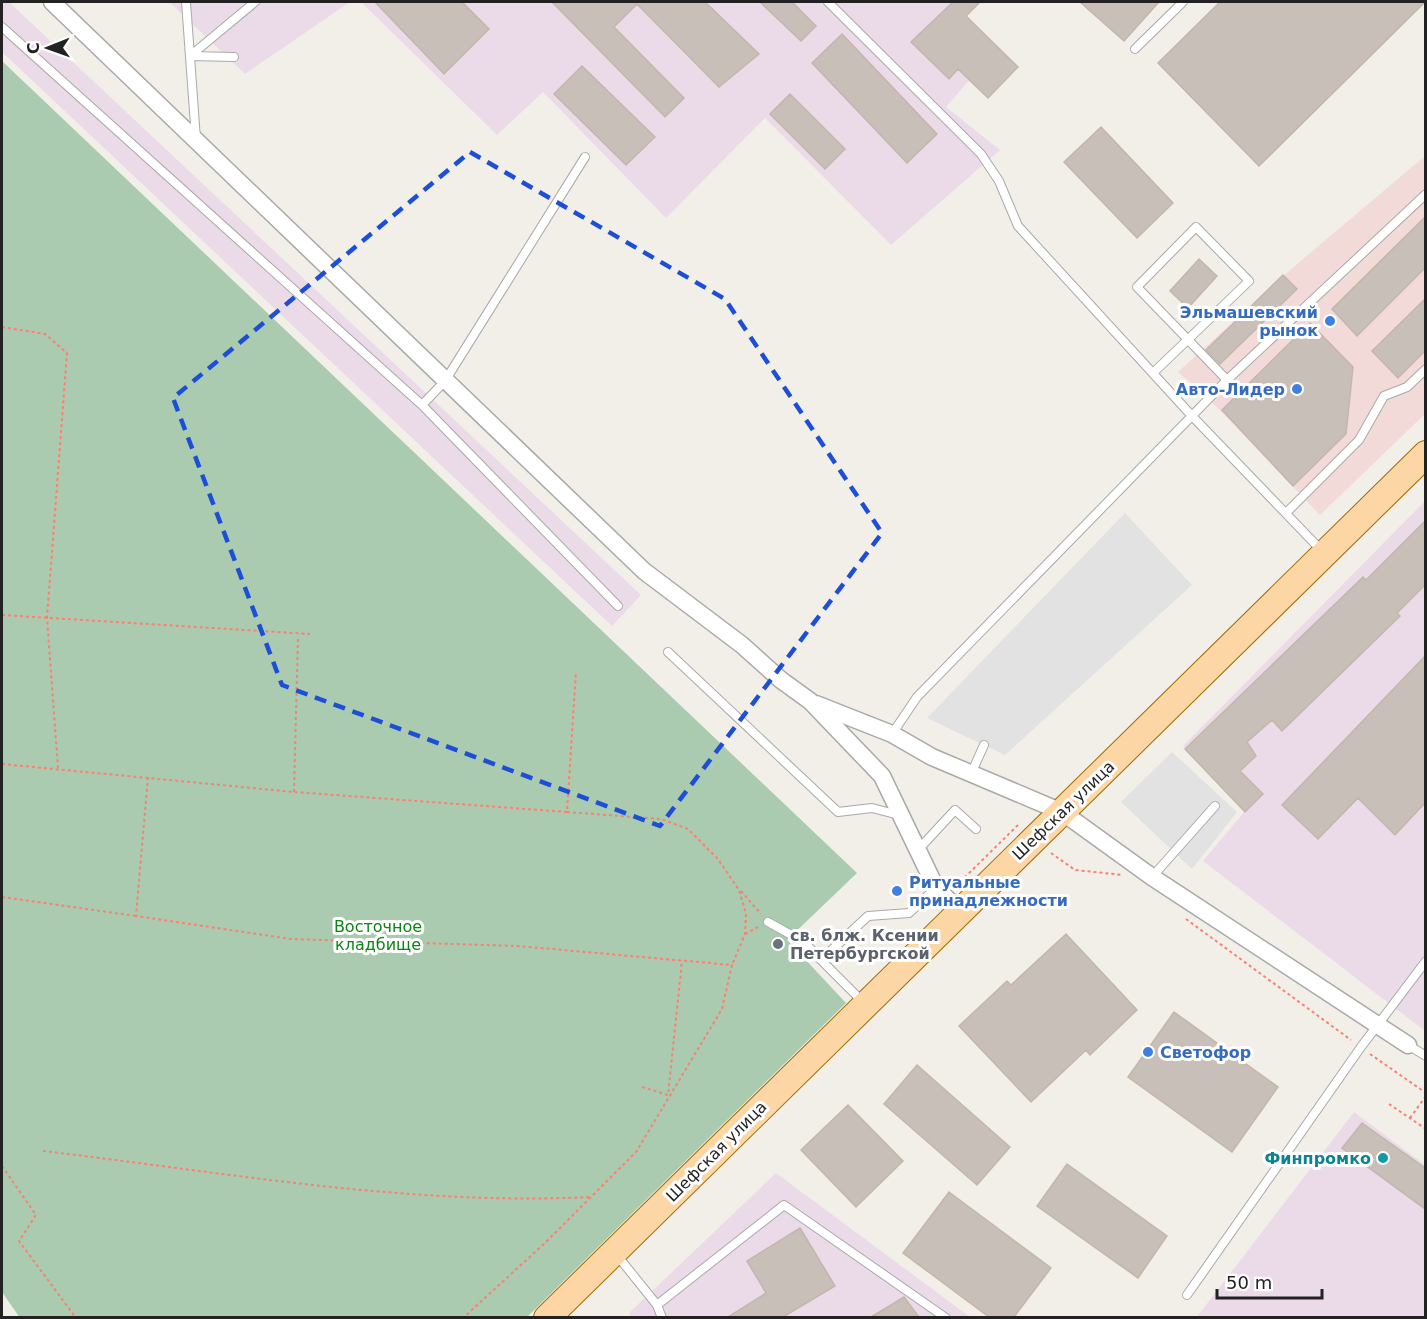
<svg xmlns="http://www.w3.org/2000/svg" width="1427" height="1319" font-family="'DejaVu Sans',sans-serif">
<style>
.commercial{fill:#f2dad9}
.industrial{fill:#ebdbe8}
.cemetery{fill:#aacbaf}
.parking{fill:#e2e2e2}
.building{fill:#c7bfb8;stroke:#c4b6ab;stroke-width:1.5}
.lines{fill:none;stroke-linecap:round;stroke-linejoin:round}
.lane-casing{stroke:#a9a9a9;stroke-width:10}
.street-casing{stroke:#a9a9a9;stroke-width:19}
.primary-casing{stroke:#a06b00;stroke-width:28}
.path{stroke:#fa8072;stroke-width:2;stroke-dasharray:3 3;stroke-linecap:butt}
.lane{stroke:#fff;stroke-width:8}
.street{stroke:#fff;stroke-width:16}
.primary{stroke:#fcd6a4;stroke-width:26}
.marked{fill:none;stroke:#1d4ed8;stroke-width:4.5;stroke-dasharray:12 8;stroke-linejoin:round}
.shop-dot{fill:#3f7fe0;stroke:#fff;stroke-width:2}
.worship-dot{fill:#6b7280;stroke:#fff;stroke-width:2}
.culture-dot{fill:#0f9aa8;stroke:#fff;stroke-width:2}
.labels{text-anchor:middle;stroke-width:6;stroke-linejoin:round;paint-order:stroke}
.shop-label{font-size:16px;font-weight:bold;fill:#366cbe;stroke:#fff;text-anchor:end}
.street-label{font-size:16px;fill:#222;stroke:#fff}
.park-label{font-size:16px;fill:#0c8416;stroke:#fff}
.worship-label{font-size:16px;font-weight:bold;fill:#5b616d;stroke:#fff;text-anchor:start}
.culture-label{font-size:16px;font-weight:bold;fill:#0d838f;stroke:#fff;text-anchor:end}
</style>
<rect width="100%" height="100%" fill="#f2efe9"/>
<!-- commercial -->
<path class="commercial" d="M1425,156V414L1320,515L1209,399L1178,372L1290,270Z"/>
<!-- industrial -->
<path class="industrial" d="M2,2H9L641,595L612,626L2,52Z
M169,2H350L245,74Z
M361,2H975L963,18L992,54L946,107L1000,150L891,245L765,118L666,218L543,92L497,135Z
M1425,501V1031L1203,861L1245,811L1183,746Z
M1354,1112L1425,1165V1317L1196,1318Z
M776,1173L970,1317L632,1318L629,1313Z"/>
<!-- cemetery -->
<path class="cemetery" d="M2,61L857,873L787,940L846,1003L527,1317L20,1318L2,1292Z"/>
<!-- parking -->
<path class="parking" d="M1125,513L1192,585L1005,755L927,718Z
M1172,752L1237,812L1192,869L1121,802Z"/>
<!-- building -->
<path class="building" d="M375,2H462L489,29L444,74Z
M552,2H705L759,54L719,87L637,4L614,27L684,98L665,117Z
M760,2H792L816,26L801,41Z
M953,2H980L966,16L1018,67L988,98L958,69L949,79L911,42Z
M1080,2H1159L1124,41Z
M1220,2H1425L1259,166L1158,63Z
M842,34L937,134L907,163L812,63Z
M582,66L655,137L626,165L554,94Z
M790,94L845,149L825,169L770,114Z
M1101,127L1173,203L1137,238L1064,162Z
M1425,217V268L1357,336L1332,309Z
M1199,259L1217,276L1188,308L1170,291Z
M1283,275L1297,289L1220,364L1206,350Z
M1425,299V351L1398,378L1372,351Z
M1310,323L1353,367L1346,434L1293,486L1222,410Z
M1425,521V585L1397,613L1400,616L1282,731L1272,720L1247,742L1256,756L1240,771L1263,794L1245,812L1185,749L1363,577L1366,580Z
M1425,656V803L1395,835L1358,798L1318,839L1282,805Z
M1066,934L1137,1010L1090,1055L1086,1050L1031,1102L959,1026L1007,981L1011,985Z
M1174,1012L1278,1087L1232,1152L1128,1077Z
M917,1065L1010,1147L977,1185L884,1104Z
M848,1105L903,1161L856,1207L801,1150Z
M1362,1123L1425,1168V1209L1342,1148Z
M1067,1164L1167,1236L1138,1278L1037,1206Z
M949,1192L1051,1268L1014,1317H989L903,1253Z
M800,1228L835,1286L783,1317H728L766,1293L747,1261Z
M904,1297L919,1317H871Z"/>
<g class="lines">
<defs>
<path id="lane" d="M186,2L196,139
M828,2L981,154L999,181L1018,226L1192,416L1322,551
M2,27L422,405L618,606
M1135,49L1183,2
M190,56L255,2
M190,56L234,57
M1153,373L1249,281L1196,227L1137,287L1227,380
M422,405L445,381L585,157
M1286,513L1359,440L1384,396L1407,387L1426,369
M668,652L838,812L872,808L899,815
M892,734L917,697L1227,380L1426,194
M971,774L984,745
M918,850L955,810L976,829
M1152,877L1215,806
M768,922L804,942L821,960L868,916L909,913L936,888
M821,960L863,1002
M1408,1045L1426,1056
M616,1254L657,1305L784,1205L946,1318
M1187,1295L1361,1047L1426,961
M657,1305L662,1318"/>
<path id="street" d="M52,2L644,571L742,645L781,680L810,701L882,776L936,888L960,911
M816,704L892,734L932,757L1062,812L1152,877L1408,1045"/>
<path id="primary" d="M547,1318L1426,454"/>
</defs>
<!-- lane casing -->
<use href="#lane" class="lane-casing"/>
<!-- street casing -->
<use href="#street" class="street-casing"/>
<!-- primary casing -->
<use href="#primary" class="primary-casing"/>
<!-- path -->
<path class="path" d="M2,327L45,334L67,353L47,618L58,768
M2,615L310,634
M2,764L294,792L567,812L576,671
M148,777L136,916L291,939L518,946L732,965L722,1009L636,1152L546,1242L463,1318
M294,792L298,636
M567,812L661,819L688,829L718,859L739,890L746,914L745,934L732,965
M1051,853L1075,870L1123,875
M956,886L1020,823
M741,891L761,914
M2,897L136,916
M1186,919L1351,1040
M745,934L758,927
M1370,1054L1426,1093
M642,1087L668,1095L682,961
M1389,1104L1426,1129
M1410,1118L1426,1096
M43,1151C223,1172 407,1206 589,1197
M2,1166L36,1215L19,1241L76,1318"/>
<!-- lane -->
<use href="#lane" class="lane"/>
<!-- street -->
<use href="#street" class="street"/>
<!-- primary -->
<use href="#primary" class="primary"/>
</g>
<!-- marked area -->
<path class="marked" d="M470,152L725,299L882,533L660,826L282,685L173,398Z"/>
<!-- markers -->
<g class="shop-dot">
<circle cx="1330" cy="321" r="6"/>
<circle cx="1297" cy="389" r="6"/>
<circle cx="897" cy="891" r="6"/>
<circle cx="1148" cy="1052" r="6"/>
</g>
<circle class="worship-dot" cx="778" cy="944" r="6"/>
<circle class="culture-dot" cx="1383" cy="1158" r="6"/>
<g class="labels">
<!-- shop labels -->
<g class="shop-label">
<text x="1318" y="318">Эльмашевский<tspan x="1318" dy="18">рынок</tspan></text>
<text x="1285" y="395">Авто-Лидер</text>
<text x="909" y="888" text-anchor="start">Ритуальные<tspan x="909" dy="18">принадлежности</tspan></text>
<text x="1160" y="1058" text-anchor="start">Светофор</text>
</g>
<!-- street labels -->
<g class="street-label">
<text transform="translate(1063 810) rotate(-44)" y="6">Шефская улица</text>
<text transform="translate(716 1151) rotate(-45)" y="6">Шефская улица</text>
</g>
<!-- park labels -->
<g class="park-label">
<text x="378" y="932">Восточное<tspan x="378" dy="18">кладбище</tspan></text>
</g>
<!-- worship labels -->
<g class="worship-label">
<text x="790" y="941">св. блж. Ксении<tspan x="790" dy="18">Петербургской</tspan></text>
</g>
<!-- culture labels -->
<g class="culture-label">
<text x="1371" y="1164">Финпромко</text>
</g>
</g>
<!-- border -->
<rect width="1427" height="1319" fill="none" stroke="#222222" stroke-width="6"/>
<!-- north arrow -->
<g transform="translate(48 48) rotate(269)" stroke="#ffffff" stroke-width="4.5" paint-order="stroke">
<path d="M0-4.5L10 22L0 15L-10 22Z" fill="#222222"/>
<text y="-9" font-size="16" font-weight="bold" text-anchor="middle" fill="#222222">С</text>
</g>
<!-- scale -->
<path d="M1217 1289v9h105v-9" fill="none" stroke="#222222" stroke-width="3"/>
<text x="1226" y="1289" font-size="18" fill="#222222" stroke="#ffffff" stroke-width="4.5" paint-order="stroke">50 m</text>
</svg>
